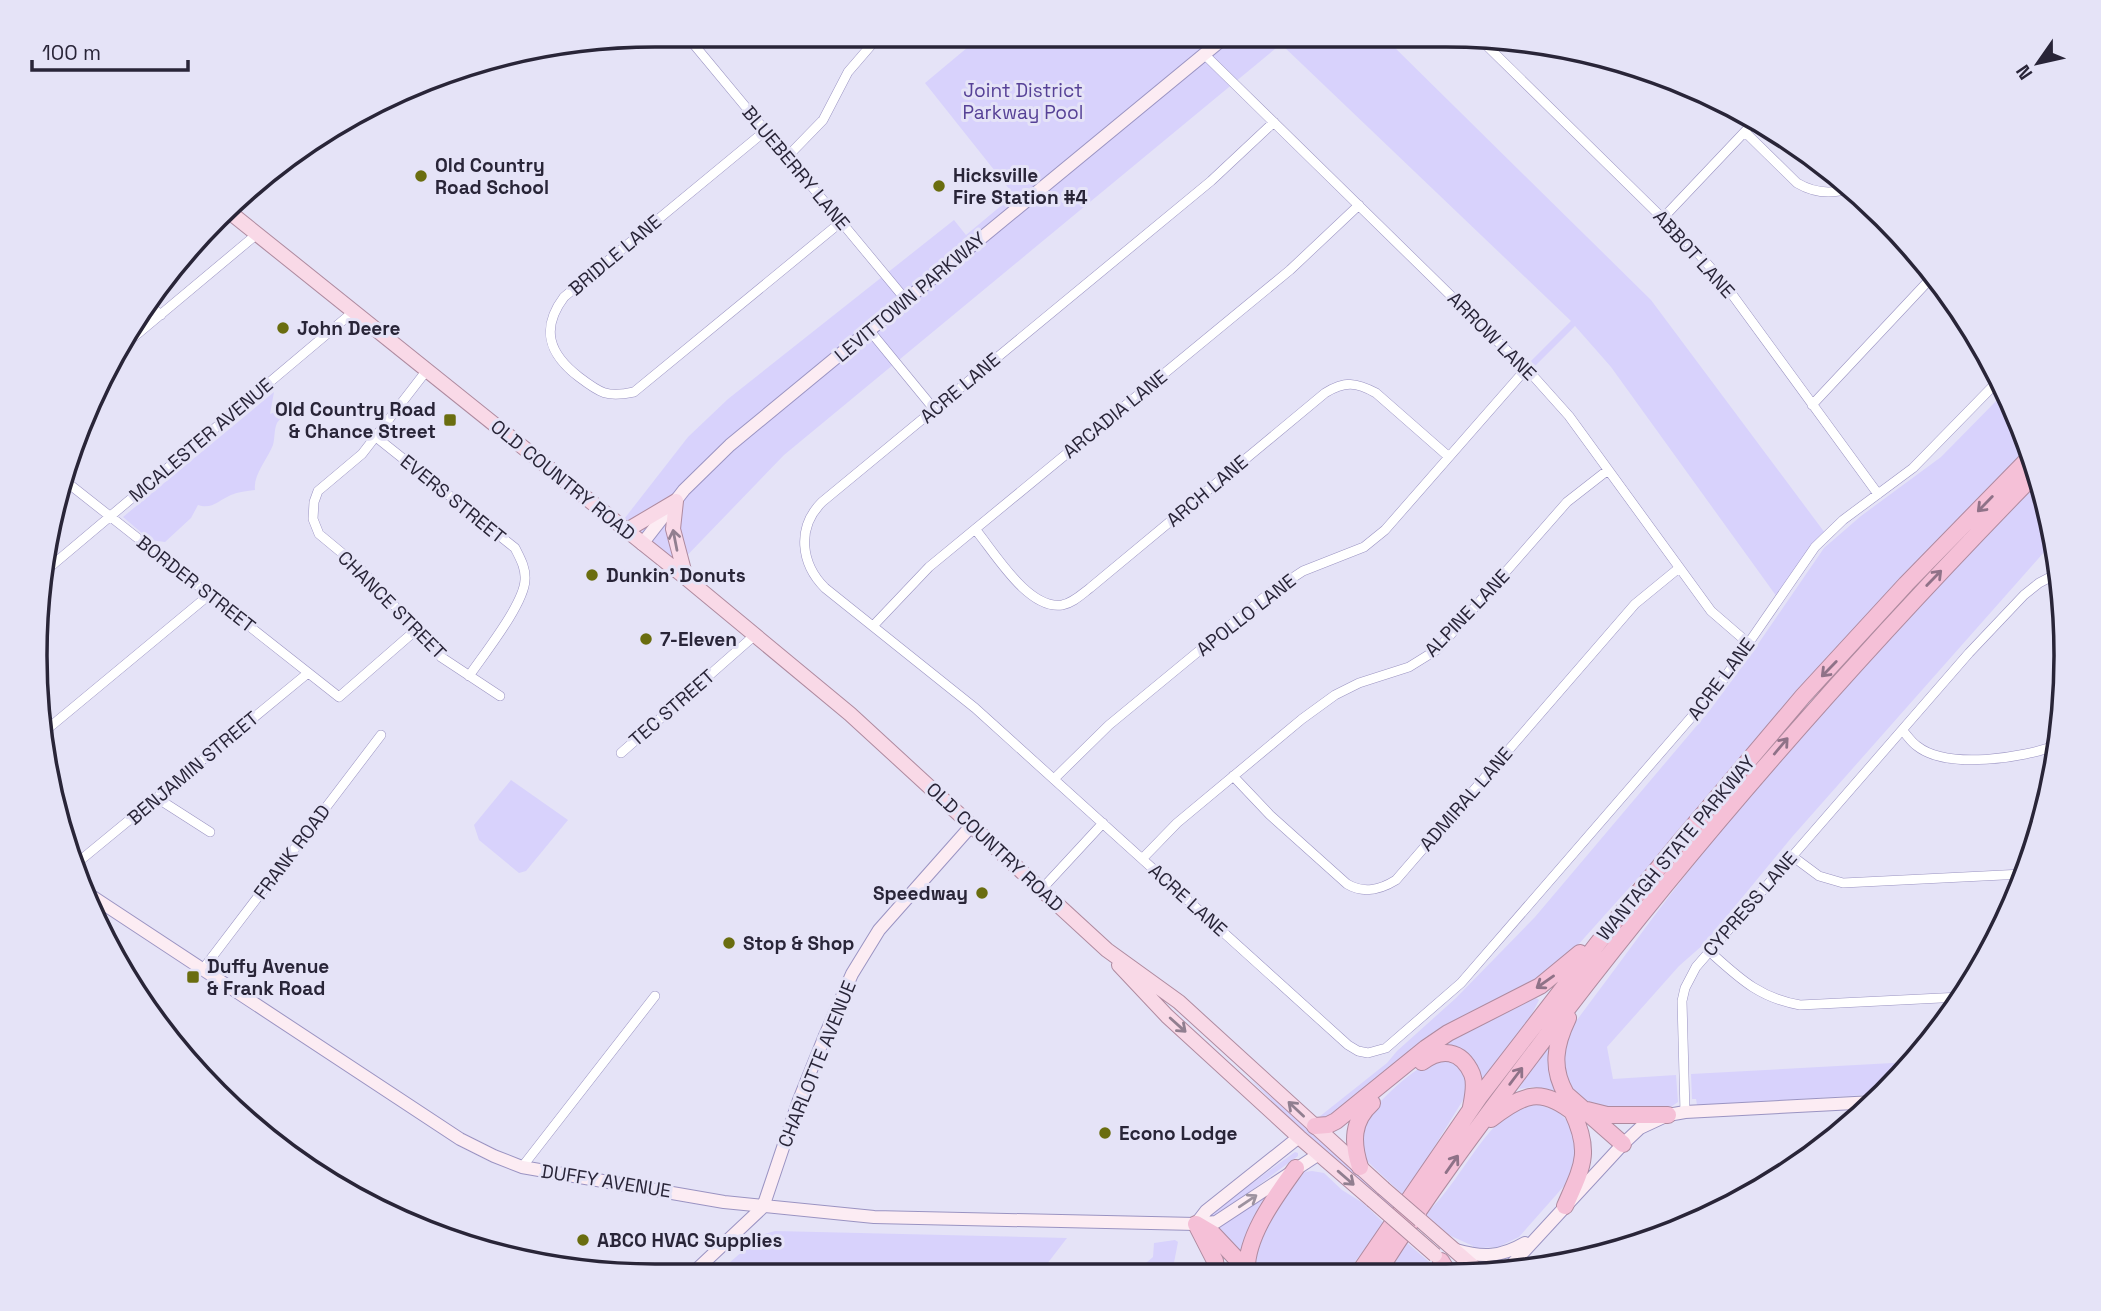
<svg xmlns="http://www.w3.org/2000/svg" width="2101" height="1311" font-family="'Space Grotesk',sans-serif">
	<rect width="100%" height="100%" fill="#e5e3f7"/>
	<path fill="#d8d2fc" d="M980,37L1386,39L1651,300L1825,533L1777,597L1611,367L1575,326L1531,370L1526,366L1571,321L1281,44L784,455L676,567L621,523L688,437L728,399L954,220L966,235L1014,195L925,83Z
		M274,392L270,414L290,406C289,415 281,416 277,423C274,429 275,438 273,445C267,460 253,475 255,490C247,491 238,492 231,495C219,500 212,510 198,505L191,518L165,542L150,540L123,517Z
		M2004,393L2030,448L1620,898L1560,965L1333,1119L1322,1120L1319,1117L1387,1063L1397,1051L1456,998L1535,917L1710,710L1747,660L1824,548L1861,516L1941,457Z
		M2039,482L2053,542L1792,837L1704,944L1679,966L1607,1047L1613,1079L1676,1075L1678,1102L1671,1107L1604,1109L1584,1100L1570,1089L1561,1058L1567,1033C1619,965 1669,893 1724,827C1824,707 1930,593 2039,482Z
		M511,780L568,820L526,871L519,873L479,840L474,825Z
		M1536,998L1539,1000L1529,1020L1477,1091L1443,1043L1475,1025Z
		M1556,1035L1557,1091L1532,1087L1519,1089L1532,1065Z
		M1440,1057C1462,1063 1466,1069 1468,1092L1404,1196L1366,1160L1360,1124C1382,1099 1409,1070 1440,1057Z
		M1911,1062L1881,1094L1697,1105L1696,1099H1692L1691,1074Z
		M1249,1078L1303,1124L1409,1221C1351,1179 1300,1129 1249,1078Z
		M1541,1105L1558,1112L1570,1123L1578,1142L1572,1177L1519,1237L1498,1247L1473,1248V1246L1449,1235L1425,1214C1457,1189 1487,1116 1524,1106C1529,1104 1536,1105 1541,1105Z
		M1295,1152L1298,1153V1156L1211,1220L1208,1215Z
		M1312,1171L1324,1173L1342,1190L1363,1203L1385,1224L1345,1274H1251L1255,1246L1293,1179L1304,1172Z
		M1262,1196L1265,1199L1240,1252L1216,1229Z
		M775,1231L1067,1238L1040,1273L720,1271L761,1235Z
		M1175,1240L1178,1242L1172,1273H1134L1153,1257L1154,1243Z
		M1406,1242L1435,1267L1438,1274H1389Z"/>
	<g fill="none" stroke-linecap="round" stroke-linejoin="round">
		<defs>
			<path id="street" d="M686,35L906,300
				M1481,40L1697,252L1723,282L1878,494
				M1205,55L1535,378L1569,416L1711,611L1748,643
				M1274,122L1211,181L822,502C796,528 801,564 825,588L975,708L1348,1045L1358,1051L1368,1053L1386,1048L1461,983L1721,683L1815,547L1843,520L1913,468L1999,380
				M765,131L564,297C540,329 549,354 579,377C600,393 607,398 634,392L841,222
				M1745,132L1797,183C1814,193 1831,195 1850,188
				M788,156L823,120L848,72L879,36
				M1663,218L1753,123
				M149,305L161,315
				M870,331L934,409
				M129,341L257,234
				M427,370L362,454L318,491L314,502L313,519L319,534L360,568L441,657L500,696
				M1812,405L1933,276
				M376,437L515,548C520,558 526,568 525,580C524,604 484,654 469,676
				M64,480L339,697L416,630
				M975,529C995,553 1028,610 1062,605C1073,603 1082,594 1090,588L1325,393C1345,381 1356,382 1376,393L1449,457
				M50,567L353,312
				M873,626L929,567L1290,270L1359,205
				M1902,730C1907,735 1911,742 1917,746C1947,770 2024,758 2057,745
				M45,731L209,595
				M621,753L755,635
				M1233,776L1270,815L1347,884C1364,894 1380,890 1396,880L1635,604L1679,568
				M1055,778L1109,725L1268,594L1303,571L1364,547L1385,530L1526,369
				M157,798L210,832
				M1792,856L1819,876L1843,883L2023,874
				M1143,858L1177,823L1302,719L1335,695L1359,683L1409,667L1438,649L1567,502L1608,470
				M77,863L308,673
				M1041,890L1103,823
				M1709,951C1739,978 1759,998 1800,1005L1961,997
				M203,969L381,735
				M1685,1112L1682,1001L1685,988L1696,967L1969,653L2024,595L2039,583L2060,572
				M522,1167L655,996"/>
			<path id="secondary" d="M642,544L684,490L730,445L1224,38
				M93,897L460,1139L494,1156L522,1167L724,1202L874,1217L1196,1224L1216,1222L1319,1154
				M1196,1224L1206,1211L1299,1137
				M1456,1250C1483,1258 1501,1257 1525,1243
				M695,1271L763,1207L799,1100L824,1038L852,974L879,930L972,825
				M1505,1272L1623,1144L1640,1128L1668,1115L1685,1112L1874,1102"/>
			<path id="primary" d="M232,214L686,578L850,714L1107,950L1179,1002L1383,1188
				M676,501L673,529L686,578
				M627,530L676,501
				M1119,965L1167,1016L1299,1137L1372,1200
				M1420,1220L1483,1275"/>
			<path id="highway" d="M1568,1018C1555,1045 1551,1068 1566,1094L1623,1144
				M1422,1062C1441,1048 1461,1049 1472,1074C1476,1084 1473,1097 1471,1107
				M1587,1110L1607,1115H1668
				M1491,1119C1523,1094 1541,1086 1575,1114
				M1315,1126L1328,1125L1336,1121L1426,1048L1448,1033L1540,986L1580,953
				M1360,1167C1352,1142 1352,1121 1372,1103
				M1565,1206C1582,1167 1592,1153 1572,1111
				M1196,1224L1213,1234L1247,1270
				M1196,1224L1215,1261L1217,1273
				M1441,1261L1449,1274
				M1247,1274C1244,1238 1276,1196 1296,1168
				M1358,1274L1480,1096L1615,921L1678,844L1803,696L1906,584L2032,455
				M1377,1274C1425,1197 1481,1123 1536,1050C1689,846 1858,655 2037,472"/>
		</defs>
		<use href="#street" stroke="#9a93c2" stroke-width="10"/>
		<use href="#secondary" stroke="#9a93c2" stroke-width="14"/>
		<use href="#primary" stroke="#ae8a9f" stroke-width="16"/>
		<use href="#highway" stroke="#ae8a9f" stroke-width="18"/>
		<use href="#street" stroke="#fff" stroke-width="9"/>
		<use href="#secondary" stroke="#fcecf3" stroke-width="12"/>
		<use href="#primary" stroke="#f9d9e7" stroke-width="14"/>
		<use href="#highway" stroke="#f5c0d7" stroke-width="16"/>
		<defs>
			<path id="primary-bridge" d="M1383,1188L1420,1220
				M1372,1200L1435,1255"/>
		</defs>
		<use href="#primary-bridge" stroke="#ae8a9f" stroke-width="16" stroke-linecap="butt"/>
		<use href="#primary-bridge" stroke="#f9d9e7" stroke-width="14"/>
	</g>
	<defs><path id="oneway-shaft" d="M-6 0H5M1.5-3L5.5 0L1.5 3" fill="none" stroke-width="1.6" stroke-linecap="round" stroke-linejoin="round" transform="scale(1.75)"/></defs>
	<g stroke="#8f7288">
		<use href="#oneway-shaft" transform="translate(1985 504) rotate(134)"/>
		<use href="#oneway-shaft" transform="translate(1934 578) rotate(-46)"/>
		<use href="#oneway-shaft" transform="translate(1829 669) rotate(134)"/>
		<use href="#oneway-shaft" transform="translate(1781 746) rotate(-50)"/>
		<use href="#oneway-shaft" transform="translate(1545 982) rotate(145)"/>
		<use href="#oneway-shaft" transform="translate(1516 1076) rotate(-53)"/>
		<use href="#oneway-shaft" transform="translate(1452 1164) rotate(-55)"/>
	</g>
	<g stroke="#917f90">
		<use href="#oneway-shaft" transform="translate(675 540) rotate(-101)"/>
		<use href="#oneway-shaft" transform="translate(1178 1025) rotate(42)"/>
		<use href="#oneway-shaft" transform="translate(1296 1109) rotate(-137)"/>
		<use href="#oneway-shaft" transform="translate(1346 1178) rotate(41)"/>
	</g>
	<use stroke="#9d929f" href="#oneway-shaft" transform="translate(1248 1201) rotate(-34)"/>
	<g fill="#6a6d0f" stroke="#e5e3f7" stroke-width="2.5">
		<circle cx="421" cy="176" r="7"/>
		<circle cx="939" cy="186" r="7"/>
		<circle cx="283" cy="328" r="7"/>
		<rect x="443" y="413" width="14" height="14" rx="3.5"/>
		<circle cx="592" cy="575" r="7"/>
		<circle cx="646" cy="639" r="7"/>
		<circle cx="982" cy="893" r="7"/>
		<circle cx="729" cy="943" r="7"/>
		<rect x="186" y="970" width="14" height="14" rx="3.5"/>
		<circle cx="1105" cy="1133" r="7"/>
		<circle cx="583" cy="1240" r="7"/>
	</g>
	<g text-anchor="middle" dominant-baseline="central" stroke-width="6" stroke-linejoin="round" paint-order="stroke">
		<g font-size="19" fill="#564196" stroke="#e5e3f7">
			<text x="1023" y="90">Joint District<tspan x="1023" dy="22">Parkway Pool</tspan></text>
		</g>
		<g font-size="19" font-weight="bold" fill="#292538" stroke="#e5e3f7" text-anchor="start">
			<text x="435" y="165">Old Country<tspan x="435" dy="22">Road School</tspan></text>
			<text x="953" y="175">Hicksville<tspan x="953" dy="22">Fire Station #4</tspan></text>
			<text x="297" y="328">John Deere</text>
			<text x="436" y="409" text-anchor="end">Old Country Road<tspan x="436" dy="22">&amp; Chance Street</tspan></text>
			<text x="606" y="575">Dunkin' Donuts</text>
			<text x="660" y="639">7-Eleven</text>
			<text x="968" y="893" text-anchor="end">Speedway</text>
			<text x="743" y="943">Stop &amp; Shop</text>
			<text x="207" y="966">Duffy Avenue<tspan x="207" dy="22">&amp; Frank Road</tspan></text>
			<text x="1119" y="1133">Econo Lodge</text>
			<text x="597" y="1240">ABCO HVAC Supplies</text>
		</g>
		<g font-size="19" fill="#292538" stroke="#e5e3f7">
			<text transform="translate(796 168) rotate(50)">BLUEBERRY LANE</text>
			<text transform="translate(1694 254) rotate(48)">ABBOT LANE</text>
			<text transform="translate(615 255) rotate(-40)">BRIDLE LANE</text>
			<text transform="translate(910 297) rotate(-40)">LEVITTOWN PARKWAY</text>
			<text transform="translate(1492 336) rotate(45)">ARROW LANE</text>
			<text transform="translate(960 388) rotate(-40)">ACRE LANE</text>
			<text transform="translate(1115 414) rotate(-39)">ARCADIA LANE</text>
			<text transform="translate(201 440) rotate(-40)">MCALESTER AVENUE</text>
			<text transform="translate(563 480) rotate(39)">OLD COUNTRY ROAD</text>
			<text transform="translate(1207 491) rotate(-40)">ARCH LANE</text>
			<text transform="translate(453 499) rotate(39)">EVERS STREET</text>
			<text transform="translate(196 584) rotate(38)">BORDER STREET</text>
			<text transform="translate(392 605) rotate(45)">CHANCE STREET</text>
			<text transform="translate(1467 613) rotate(-46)">ALPINE LANE</text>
			<text transform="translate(1246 615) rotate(-38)">APOLLO LANE</text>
			<text transform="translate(1721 679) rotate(-53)">ACRE LANE</text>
			<text transform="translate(672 708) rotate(-41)">TEC STREET</text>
			<text transform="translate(193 768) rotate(-40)">BENJAMIN STREET</text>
			<text transform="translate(1466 799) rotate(-49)">ADMIRAL LANE</text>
			<text transform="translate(995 847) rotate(43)">OLD COUNTRY ROAD</text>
			<text transform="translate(1676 848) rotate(-50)">WANTAGH STATE PARKWAY</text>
			<text transform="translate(292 852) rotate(-53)">FRANK ROAD</text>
			<text transform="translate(1188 900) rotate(42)">ACRE LANE</text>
			<text transform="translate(1750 904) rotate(-49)">CYPRESS LANE</text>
			<text transform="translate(817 1064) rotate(-68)">CHARLOTTE AVENUE</text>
			<text transform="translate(606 1181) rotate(9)">DUFFY AVENUE</text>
		</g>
	</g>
	<path d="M0 0H2101V1311H0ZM655 47H1446A608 608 0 0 1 2054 655V656A608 608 0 0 1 1446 1264H655A608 608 0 0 1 47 656V655A608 608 0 0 1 655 47Z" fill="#e5e3f7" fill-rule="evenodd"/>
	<path fill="none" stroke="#292538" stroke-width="3.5" d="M655 47H1446A608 608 0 0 1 2054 655V656A608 608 0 0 1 1446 1264H655A608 608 0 0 1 47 656V655A608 608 0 0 1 655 47Z"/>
	<g transform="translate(2038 63) rotate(236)" stroke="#e5e3f7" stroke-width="5" paint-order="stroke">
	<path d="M0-5L12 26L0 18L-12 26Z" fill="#292538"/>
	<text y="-10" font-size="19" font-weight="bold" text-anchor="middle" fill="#292538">N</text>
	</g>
	<path d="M32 60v10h156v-10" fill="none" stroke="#292538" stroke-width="3.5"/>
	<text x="42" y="60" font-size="21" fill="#292538" stroke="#e5e3f7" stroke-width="5" paint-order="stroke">100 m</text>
</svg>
